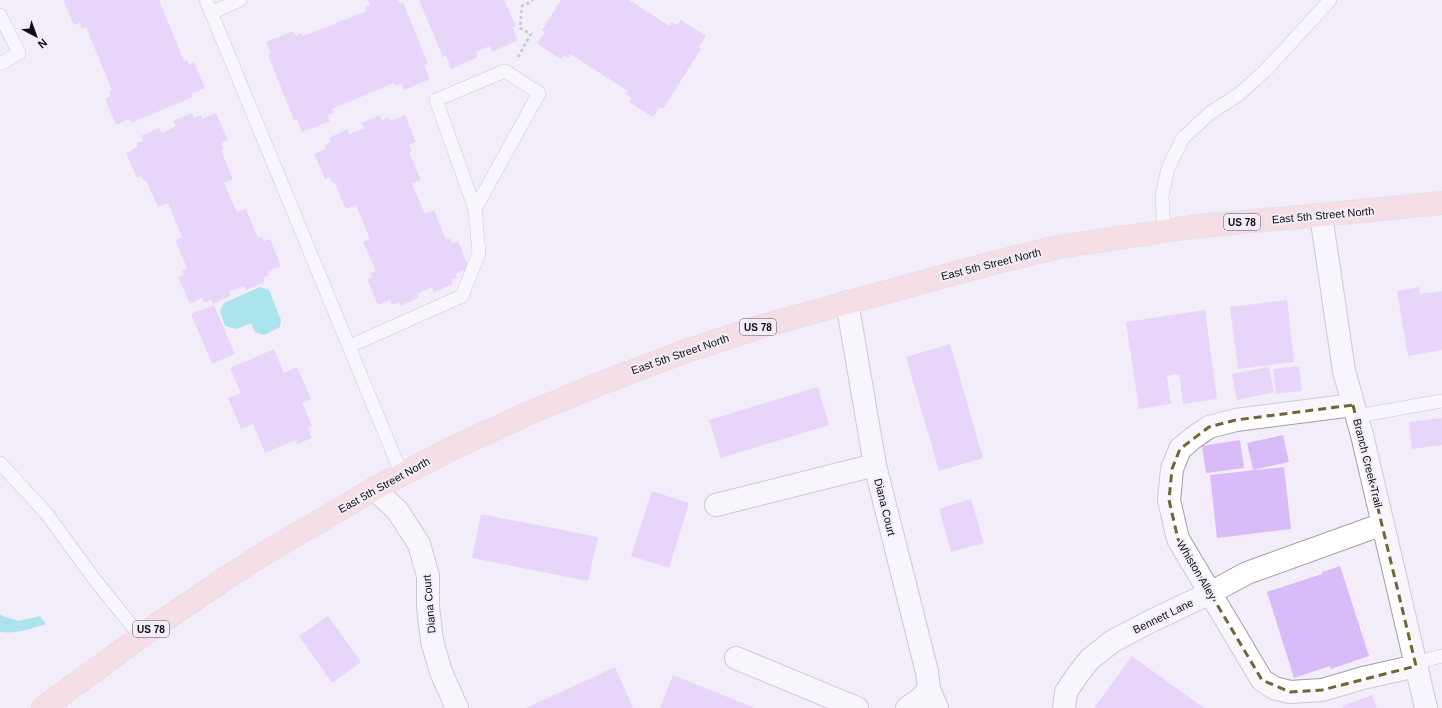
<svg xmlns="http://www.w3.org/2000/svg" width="1442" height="708" font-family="Helvetica,sans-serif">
	<rect width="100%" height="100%" fill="#f3edfa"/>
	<path fill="#55dade" d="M260,287L269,290L281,320L280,327L264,335L255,332L251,323L237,329L225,326L220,311L224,303Z
		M0,615L18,621L40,616L46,624C31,629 16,634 0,632Z"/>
	<path fill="#dabbfa" d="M63,0H159L184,61L187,60L189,64L194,62L205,88L191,94L193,97L131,123L130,119L116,125L105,99L111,96L109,91L112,90L86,27L82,29L80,23L74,25Z
		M370,0H398L400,4L403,2L428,64L424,65L430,79L404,90L401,84L396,86L394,83L332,109L333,113L327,115L330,121L302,132L297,119L294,120L268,55L271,54L266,42L293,31L296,36L302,33L303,36L367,11L365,8L370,5L368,1Z
		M419,0H504L516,26L512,27L518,40L492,52L490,46L476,52L478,57L451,69L446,55L443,57Z
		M561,0H629L670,26L672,22L677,25L681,20L706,36L699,47L701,49L663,109L660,107L653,117L629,102L632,98L626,94L628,91L570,54L568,58L564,55L561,59L537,44L545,32L542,30Z
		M192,113L194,118L201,115L202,119L216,113L228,140L221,143L224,149L221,150L233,179L224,183L237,212L246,209L258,238L262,237L264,241L270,239L281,266L268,272L269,275L263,278L265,282L246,290L244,286L229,292L231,295L213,304L211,300L204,303L202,298L190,304L178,277L184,275L182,271L187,268L175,240L182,237L168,203L158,207L146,180L144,181L141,176L137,178L126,153L138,147L137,143L143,141L141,136L159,128L162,133L176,126L173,121Z
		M380,115L382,120L389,117L390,121L405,115L416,142L409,145L412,151L409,152L421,180L412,184L425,214L434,210L446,240L450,238L452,243L458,241L469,268L456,274L457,277L451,280L453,284L434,292L432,287L417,294L419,297L401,306L399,302L392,305L390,300L378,305L367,279L372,277L370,273L376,271L363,242L370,239L356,205L346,209L334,182L332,183L329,177L325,179L314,154L326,149L325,145L331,142L329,138L347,129L350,134L364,128L361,123Z
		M1419,287L1420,294L1442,291V350L1408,356L1397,291Z
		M1287,300L1294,362L1238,369L1230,307Z
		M214,305L235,354L212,364L191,314Z
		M1205,310L1217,399L1183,404L1179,374L1167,376L1171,404L1139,409L1126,322Z
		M950,344L983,458L939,471L906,357Z
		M274,349L284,373L297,367L311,399L302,402L312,426L308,428L312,438L297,444L296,440L265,453L253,424L241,429L228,398L241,393L230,368Z
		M1299,366L1302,391L1276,394L1273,369Z
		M1269,367L1274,392L1237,400L1232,374Z
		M818,387L829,425L721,458L709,420Z
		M1442,418V445L1412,449L1409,422Z
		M1283,435L1289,462L1253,470L1247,443Z
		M1240,440L1244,468L1206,473L1202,446Z
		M1284,467L1291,529L1217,538L1210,475Z
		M652,491L689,503L669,568L631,556Z
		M971,499L984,543L951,552L939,509Z
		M481,514L598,537L588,581L472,558Z
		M1340,566L1369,656L1331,669L1330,666L1294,678L1267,592L1322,574V572Z
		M328,616L361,662L332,683L299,636Z
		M1132,656L1204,708H1094Z
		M615,667L633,708H526Z
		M673,675L755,708H660Z
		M1372,695L1377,708H1343L1342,706Z"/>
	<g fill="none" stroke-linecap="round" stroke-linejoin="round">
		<defs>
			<path id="lane" d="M206,0L402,475
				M211,13L240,0
				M0,15L19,53L0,64
				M1164,231L1162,196L1168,168L1183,138L1210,113L1238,95L1265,71L1330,0
				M350,346L462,296L479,253L475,209L539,93L505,71L436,100L475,209
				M1357,416L1442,401
				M0,463L46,513L95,580L141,637
				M1415,663L1442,656"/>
			<path id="street" d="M1321,215L1344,371L1362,435L1426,708
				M847,302L875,465L927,672L929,689L937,708
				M1353,405L1236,420L1209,427L1193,438L1180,449L1172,469L1169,500L1178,539L1262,680L1274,688L1290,692L1322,690L1363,678L1416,666
				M374,489L397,510L419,544L428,576V607L432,641L441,672L457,708
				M716,505L875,465
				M736,658L857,708
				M907,708L920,699L929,689
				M1064,708L1066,692L1078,674L1090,659L1113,641L1151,621L1210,593L1247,573L1383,524"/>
			<path id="primary" d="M43,708L154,627L226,578L262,555L374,489L451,449L529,413L607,381L686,351L766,325L989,264L1058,247L1198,226L1321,215L1442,203"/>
		</defs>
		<use href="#lane" stroke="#a29da9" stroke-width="14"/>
		<use href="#street" stroke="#a29da9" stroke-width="24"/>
		<use href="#primary" stroke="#cfcfcf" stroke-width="24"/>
		<path stroke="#9a959f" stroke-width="2.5" stroke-dasharray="3 3" stroke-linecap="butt" d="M518,57L531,34L520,28L522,6L531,2L533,0"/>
		<use href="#lane" stroke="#fff" stroke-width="13"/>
		<use href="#street" stroke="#fff" stroke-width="22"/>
		<use href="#primary" stroke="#fbcdcf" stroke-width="22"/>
	</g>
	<path d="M0 0H1442V708H0ZM1353,405L1416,666L1322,690L1290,692L1262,680L1178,539L1169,500L1172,469L1180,449L1209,427L1236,420Z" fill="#f3edfa" fill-opacity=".55" fill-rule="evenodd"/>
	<path fill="none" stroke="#6f6633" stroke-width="3" stroke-dasharray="8 5" stroke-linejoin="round" d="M1353,405L1416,666L1322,690L1290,692L1262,680L1178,539L1169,500L1172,469L1180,449L1209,427L1236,420Z"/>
	<g text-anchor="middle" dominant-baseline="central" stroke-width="4" stroke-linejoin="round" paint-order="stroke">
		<g fill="#f3edfa" stroke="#535057" stroke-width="1">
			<rect x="1224" y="214" width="36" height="16" rx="3"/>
			<rect x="740" y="319" width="36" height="16" rx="3"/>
			<rect x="133" y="621" width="36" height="16" rx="3"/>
		</g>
		<g font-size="10" font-weight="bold" fill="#0f0d11">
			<text x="1242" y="222">US 78</text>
			<text x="758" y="327">US 78</text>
			<text x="151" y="629">US 78</text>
		</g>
		<g font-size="11" fill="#0f0d11" stroke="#f3edfa">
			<text transform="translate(1323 215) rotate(-5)">East 5th Street North</text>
			<text transform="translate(991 264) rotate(-14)">East 5th Street North</text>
			<text transform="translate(680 354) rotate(-19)">East 5th Street North</text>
			<text transform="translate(1368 463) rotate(76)">Branch Creek Trail</text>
			<text transform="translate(384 485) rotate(-29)">East 5th Street North</text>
			<text transform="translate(885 507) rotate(76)">Diana Court</text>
			<text transform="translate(1197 570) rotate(59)">Whiston Alley</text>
			<text transform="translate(429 604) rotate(-95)">Diana Court</text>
			<text transform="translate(1163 616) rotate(-26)">Bennett Lane</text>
		</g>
	</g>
	<g transform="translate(36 36) rotate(139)" stroke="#f3edfa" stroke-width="3" paint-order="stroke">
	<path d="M0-3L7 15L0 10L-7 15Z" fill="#0f0d11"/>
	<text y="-6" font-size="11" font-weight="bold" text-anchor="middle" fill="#0f0d11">N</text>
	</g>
</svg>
